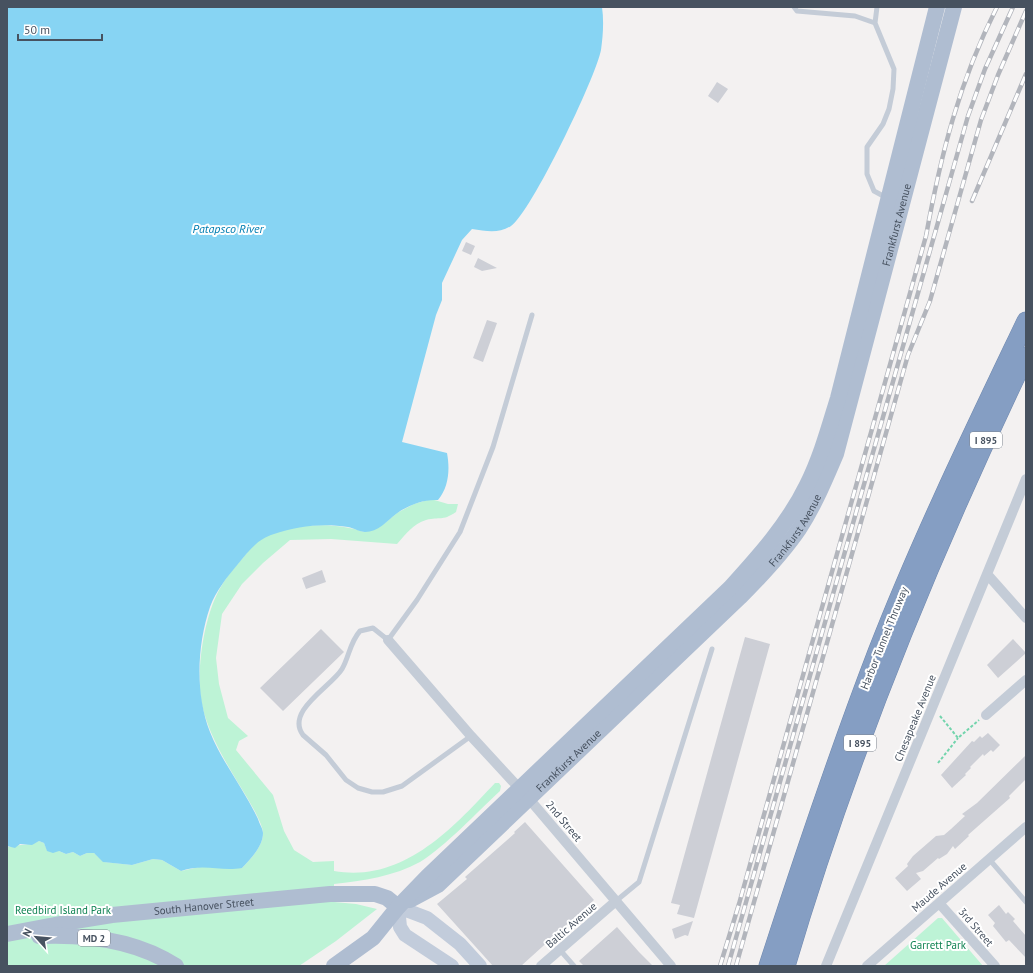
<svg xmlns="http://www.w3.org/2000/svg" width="1033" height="973" font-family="'PT Sans',sans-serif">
	<rect width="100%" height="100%" fill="#f3f1f1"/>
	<path fill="#bdf3d6" d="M431,499L448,504H458L456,512C441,522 441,516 426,520C413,524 406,534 397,544L331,539L290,540L263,563L242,584L222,614L216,658L219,684L228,718L248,736L239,741L236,750L273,795L284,831L294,850L313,862L334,861V871C403,883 452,829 495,783H499L501,786L500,791C476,813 447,845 420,862C395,876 362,881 334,884V902L356,904L377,909L336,941L299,966H7V846L9,847C20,844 30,846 39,841L44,843L47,850L59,851L66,854L73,852L80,856L87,853H94L104,862L132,865L153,859L162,860L181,871L204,866L242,868C250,859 263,847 263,833C263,821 241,788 234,776C221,754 208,731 202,705C195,673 204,613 222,585C228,574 238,564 246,554C249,550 252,545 256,542C283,523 334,521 364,532L385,523L397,513L414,504Z
		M938,918H942L983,966H884Z"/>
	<path fill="#87d4f3" d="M7,7H602C604,21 603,36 601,50C596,77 531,213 511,226C498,234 486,231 472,229L462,240L442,283V300L436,315L402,442L447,453C450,469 449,487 438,500C424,499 408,505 396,514C387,521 378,532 365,532C360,532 354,528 348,527C323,523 298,526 274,534C257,539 249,551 238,564C227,577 216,591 210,607C197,645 195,694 210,732C222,762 244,789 258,819C259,823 263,829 263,833C263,847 250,859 242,868C220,872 205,863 181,871L162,860L153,859L132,865L103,862L94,853H87L80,856L73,852L66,854L59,851L53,853L47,851L44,843L39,841L32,845L20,844L15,848L7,846Z"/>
	<path fill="#cdcfd6" d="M717,82L728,89L718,103L708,96Z
		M466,242L475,246L471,255L462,251Z
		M478,258L497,268L482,271L474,267Z
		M487,320L497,323L483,362L473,358Z
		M322,570L326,582L306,589L302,578Z
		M321,629L344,652L283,711L260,688Z
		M745,637L770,644L694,918L677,914L680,905L671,903Z
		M1013,639L1026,653L998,678L987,665Z
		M988,733L1000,745L993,752L991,750L984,756L983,754L970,767L971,768L965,774L966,775L952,788L941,775L972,741L974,742L980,736L982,738Z
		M1026,755V779L1009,796L1010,798L968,835L969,836L955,849L953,846L947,854L939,859L938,858L923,871L916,873L921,879L907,891L895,878L908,866L907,864L913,856L936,836L944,835L951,829L965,816L962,814L977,803Z
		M525,822L594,900L521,966H493L437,904L467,879L465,877L515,833L514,832Z
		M999,905L1006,914L1008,912L1015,919L1013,921L1026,936V958L1009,940L1006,942L993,926L995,923L988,915Z
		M693,921L688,936L685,935L675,939L672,929Z
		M617,927L639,952L653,966H584L579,961Z"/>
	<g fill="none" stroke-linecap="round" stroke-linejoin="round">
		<defs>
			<path id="highway" d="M768,966C802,861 837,756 877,652C921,539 974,430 1026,321
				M786,966C848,756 931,553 1026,356"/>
		</defs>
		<use href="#highway" stroke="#7089af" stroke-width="19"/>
		<path stroke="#72d4ac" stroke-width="2" stroke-dasharray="3 2" stroke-linecap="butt" d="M940,716L958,738L979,720
			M938,763L958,738"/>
		<path stroke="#c4ccd7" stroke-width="5" d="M794,7L797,11L855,16L875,23
			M877,7L875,23L894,69L893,89L889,109L883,124L867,147V174L874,191L887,198
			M471,736L402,786L383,792H372L358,788L346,780L326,755L303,735C285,711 332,686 342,669C349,657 350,642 360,631L373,628L388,640L417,600L460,532L493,447L532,315
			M989,859L1026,902
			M616,901L639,882L712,649
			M560,950L574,966"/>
		<path stroke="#c4ccd7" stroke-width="10" d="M987,574L1026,618
			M388,640L471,736L530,800L671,966
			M986,715L1026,680
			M939,903L995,966
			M541,966L616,901
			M826,966L1026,479
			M867,966L1026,827"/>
		<path stroke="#c2ccdb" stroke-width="14" d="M452,966L405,935L400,927L398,907L427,918L460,944L480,966"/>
		<g stroke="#afbdd1" stroke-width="16">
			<path id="s1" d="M410,900L438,885L740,597C761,576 782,554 799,529C814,506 825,480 836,454L954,7"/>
			<path id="s2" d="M7,934L81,920L112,915L330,894H375L387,898L398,907"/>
			<path d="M39,936C86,934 136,940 176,966"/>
			<path d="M334,966L373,938L398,907L427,877L730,588C759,556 788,524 807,485C821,457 829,427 838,398L937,7"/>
		</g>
		<use href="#highway" stroke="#859ec3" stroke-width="18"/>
		<defs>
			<path id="rail" d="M972,201L1026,74
				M720,966L739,904L926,236C941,154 959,82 997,7
				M728,966L968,116L985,69L1013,7
				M736,966L908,355L930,301L981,120L998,75L1026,11"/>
		</defs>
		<use href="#rail" stroke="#b2b5bc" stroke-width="4.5"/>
		<use href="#rail" stroke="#fff" stroke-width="3" stroke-dasharray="9" stroke-linecap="butt"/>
	</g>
	<g text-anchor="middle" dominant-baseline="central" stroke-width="4" stroke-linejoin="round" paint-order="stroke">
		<g fill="#fff" stroke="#7e8690" stroke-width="1">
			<rect x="970" y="432" width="32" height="16" rx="3"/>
			<rect x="844" y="735" width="32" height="16" rx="3"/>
			<rect x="78" y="930" width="32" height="16" rx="3"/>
		</g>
		<g font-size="10" font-weight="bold" fill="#475260">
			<text x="986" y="440">I 895</text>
			<text x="860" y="743">I 895</text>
			<text x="94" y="938">MD 2</text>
		</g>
		<g font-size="11" fill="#475260" stroke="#fff">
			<text stroke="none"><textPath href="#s1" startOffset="860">Frankfurst Avenue</textPath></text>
			<text stroke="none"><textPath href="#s1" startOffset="536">Frankfurst Avenue</textPath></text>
			<text transform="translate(884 638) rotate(-68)">Harbor Tunnel Thruway</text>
			<text transform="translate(915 718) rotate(-68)">Chesapeake Avenue</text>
			<text stroke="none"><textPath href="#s1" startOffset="212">Frankfurst Avenue</textPath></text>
			<text transform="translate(564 821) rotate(50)">2nd Street</text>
			<text transform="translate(939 887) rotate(-41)">Maude Avenue</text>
			<text stroke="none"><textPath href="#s2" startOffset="199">South Hanover Street</textPath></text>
			<text transform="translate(571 925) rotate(-41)">Baltic Avenue</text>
			<text transform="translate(976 927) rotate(49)">3rd Street</text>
		</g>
		<g font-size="11" fill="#108353" stroke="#fff">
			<text x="63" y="910">Reedbird Island Park</text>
			<text x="938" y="945">Garrett Park</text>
		</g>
		<g font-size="12" font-style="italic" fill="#027eb2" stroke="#fff">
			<text x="228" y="228">Patapsco River</text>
		</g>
	</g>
	<rect width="1033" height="973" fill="none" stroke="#475260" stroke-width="16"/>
	<g transform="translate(36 937) rotate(297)" stroke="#ffffff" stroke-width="3" paint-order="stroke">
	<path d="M0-3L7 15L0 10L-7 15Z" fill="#475260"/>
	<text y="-6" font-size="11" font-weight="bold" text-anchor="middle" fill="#475260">N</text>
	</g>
	<path d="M18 34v6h84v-6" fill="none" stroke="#475260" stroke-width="2"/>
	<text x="24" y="34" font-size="12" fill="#475260" stroke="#ffffff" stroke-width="3" paint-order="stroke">50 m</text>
</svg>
